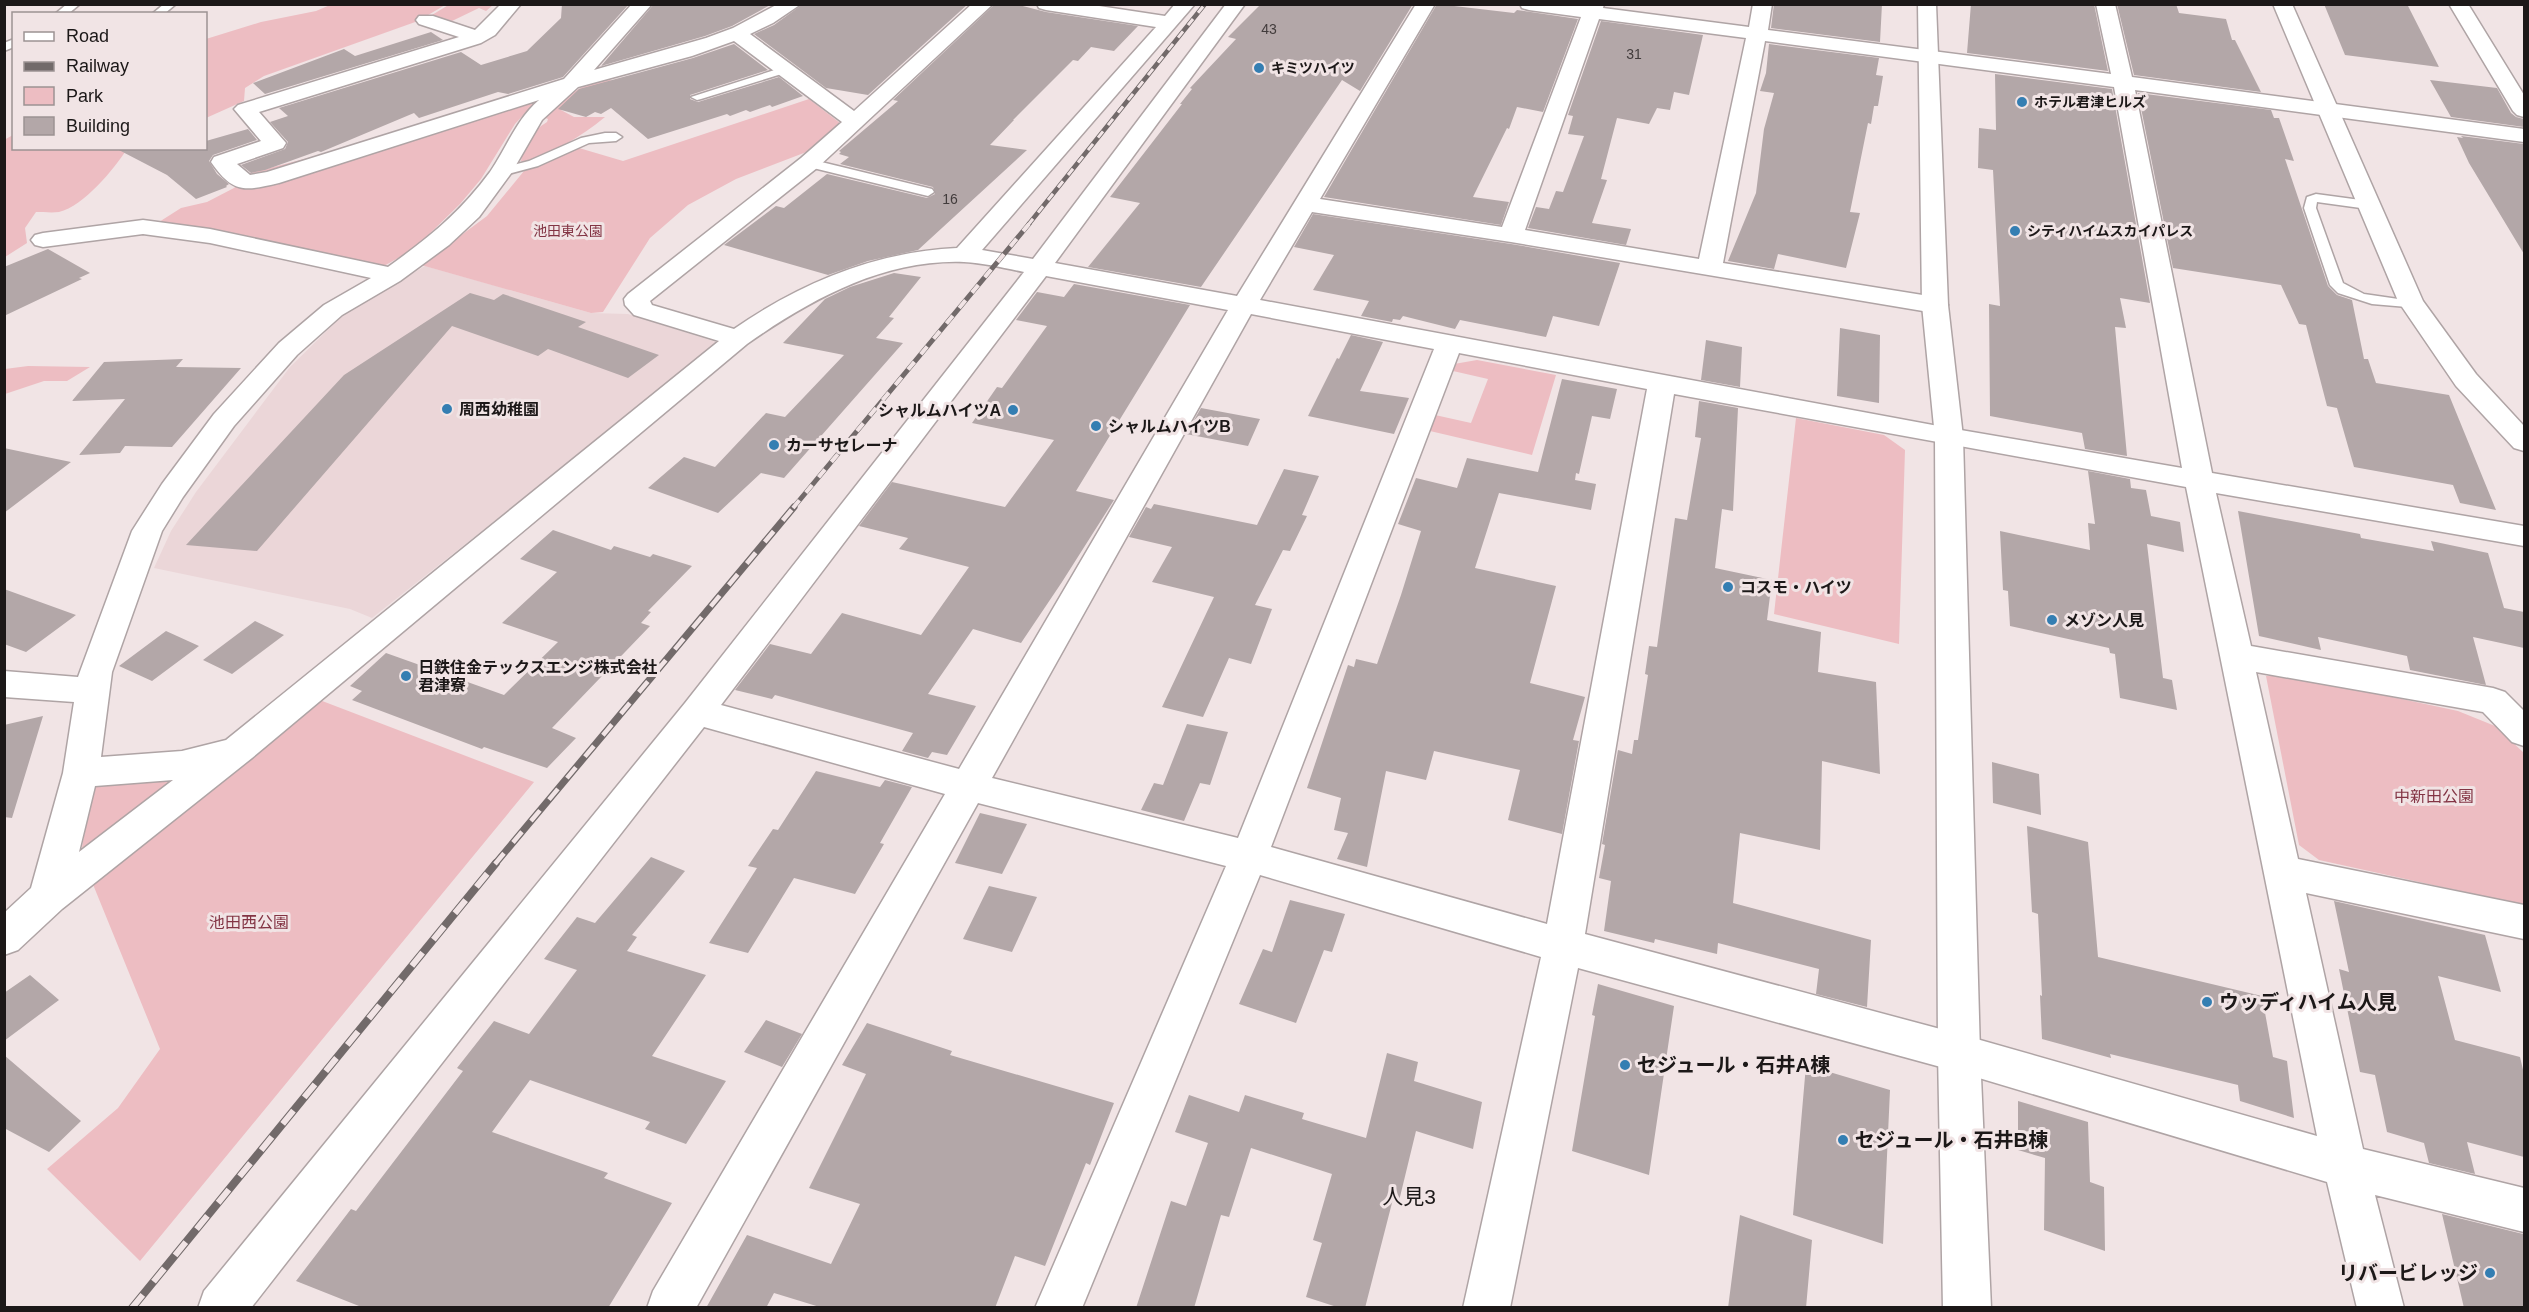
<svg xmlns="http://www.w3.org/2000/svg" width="2529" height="1312" font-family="Helvetica,'Noto Sans JP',sans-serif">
	<rect width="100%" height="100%" fill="#f1e4e5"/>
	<path fill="#ebd6d8" d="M425,266L591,313L628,314L719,343L372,618L350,609L154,568L171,531L196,492L290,367L347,311Z"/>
	<path fill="#edbdc2" d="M450,4H493V5L486,11L479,8L452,21L432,15Z
		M330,5H445L418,21L264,76L245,88L244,101L206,118V39L261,22L316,11Z
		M612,80L581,93L561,110L574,117H605C580,138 555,151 525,163L521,161C524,143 531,132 547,122L548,119L543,117L546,112C565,99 587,78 612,80Z
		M809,99L840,123L837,131L822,146L736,179L688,205L650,238L603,312L591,313L421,265L487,216L524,171L579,148L623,161Z
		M536,101L515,124L481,179L460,204L414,249L384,266L158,229L159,222L181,208L207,202L234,188L250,173L524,102Z
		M13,135L14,148L127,149C114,169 84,206 59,212C52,213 43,212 36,212L25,228L27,243L5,257L4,140Z
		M1477,360L1556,375L1532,455L1430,431L1435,415L1471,423L1488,379L1453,371L1454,364Z
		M28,366L90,367L67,381H44L5,394V369Z
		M1796,418L1884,435L1905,450L1899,644L1774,614Z
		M2285,674L2458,711L2495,726L2524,753V905L2319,860L2299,845L2266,676Z
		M317,699L534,782L140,1261L47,1169L118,1108L160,1049L92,882Z
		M167,780L174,783L86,851L82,847L93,788L98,785Z"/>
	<path fill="#b3a7a8" d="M562,4H629L563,77L508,94L498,92L419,118L414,113L321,152L318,151L265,170L251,173L241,165L285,149L288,142L270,122L288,116L279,108L461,52L481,65L527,51L561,18Z
		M654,4H772L732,26L705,36L601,66Z
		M803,4H968L868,95L826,88L754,34L774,25Z
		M995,4H1015L1046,12L1138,26L1114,51L1091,47L1078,61L1073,60L1013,120H1014L990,145L1027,150L918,250L868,261L828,275L724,245L776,206L784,208L827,174L927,198L935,194L933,187L840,164L849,157L839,154L841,152L839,151L898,101L893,100Z
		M1261,4H1413L1360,91L1342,80L1201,287L1088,267L1140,203L1110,197L1182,104H1180L1192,89L1190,88L1236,39L1228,37Z
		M1437,4L1514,13L1517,10L1578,19L1543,112L1517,107L1509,129L1507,128L1473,197L1509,202L1501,225L1324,197Z
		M1774,4H1882L1880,42L1771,28Z
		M1971,4H2094L2108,71L1967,53Z
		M2117,4H2176L2179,13L2226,19L2232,40H2235L2261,92L2134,75Z
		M2324,4H2407L2439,67L2345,55Z
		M1601,21L1703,35L1689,95L1674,92L1670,110L1657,108L1649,124L1617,118L1601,179L1607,180L1592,223L1631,229L1626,245L1528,228L1536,207L1549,209L1556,191L1563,192L1584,136L1568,134L1573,116L1568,115Z
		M431,32L443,40L265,94L253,83L344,49L355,56Z
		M734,44L768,70L690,95V99L698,102L779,77L803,96L772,107L770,105L750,112L746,110L730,116L727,114L648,139L611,108L601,114L595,112L586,117L558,109L579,89L693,58Z
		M1769,44L1879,58L1876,75L1883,76L1878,106H1874L1871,124L1868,123L1850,212L1860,213L1846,268L1778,254L1774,269L1728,261L1756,193L1764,129L1774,93L1760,91L1766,73Z
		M1995,74L2112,89L2150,303L2120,298L2126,328L2115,327L2127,456L2085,449L2082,433L1990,416L1989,304L2000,306L1993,170L1978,168L1979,128L1996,130Z
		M2430,80L2497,88L2511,113L2516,117L2524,119V127L2451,117Z
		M2138,93L2271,110L2274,118H2279L2294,161L2285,159L2328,286L2337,295L2352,300L2364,359H2368L2376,383L2449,395L2496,510L2460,503L2453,485L2354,467L2337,408L2327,406L2306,325L2299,324L2281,285L2173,268Z
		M248,129L257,140L213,155L209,161L217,174L229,184L226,186L227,187L196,199L167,175L115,148H206V141Z
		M2461,136L2524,144V254L2469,163L2457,137L2463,138Z
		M1313,214L1511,244L1620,263L1599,326L1553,316L1546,337L1460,320L1455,329L1403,316L1400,320L1393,319L1392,322L1361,316L1369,301L1313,290L1334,255L1294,247Z
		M48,249L90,273L79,278L82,279L4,316V267Z
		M894,273L921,277L889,317L894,318L876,338L903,343L784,478L761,473L718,513L648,488L684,457L715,467L766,413L785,417L844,355L783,343L825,299L850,287Z
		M1074,284L1190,305L1076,491L1114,500L1062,582L1021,643L973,629L928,694L976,706L947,755L932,752L928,758L902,751L913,733L775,695L772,699L735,690L770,644L811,654L842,613L921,635L969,567L899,549L908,538L859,526L892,482L1005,507L1054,440L972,423L997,387L1002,388L1047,326L1016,320L1037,292L1064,297Z
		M470,293L494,300L503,294L586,322L578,327L659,355L628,378L548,349L538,356L452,326L257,551L186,545L344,375Z
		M1840,328L1880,335L1879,403L1837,396Z
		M1351,335L1383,342L1360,391L1409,398L1394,434L1308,416L1337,358L1339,359Z
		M1706,340L1742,347L1740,387L1701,380Z
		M183,359L176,367L241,368L172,447L125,446L120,453L79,455L125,399L72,401L104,362Z
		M1562,379L1617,389L1610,419L1592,416L1579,474L1576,473L1575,480L1596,484L1591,510L1499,493L1475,568L1556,586L1530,683L1585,697L1573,740L1579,741L1562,834L1508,820L1520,770L1434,751L1426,780L1386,771L1367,867L1337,859L1348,833L1334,830L1341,798L1307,788L1348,665L1354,667L1356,659L1377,664L1401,595L1421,531L1398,524L1416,478L1457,488L1467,458L1538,472Z
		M1699,401L1738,408L1733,511L1722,509L1715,568L1772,580L1767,620L1821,632L1818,672L1876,682L1880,774L1822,761L1820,850L1740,833L1733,903L1871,940L1867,1007L1816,994L1819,969L1718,943L1717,954L1655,939L1654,943L1604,931L1611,881L1599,878L1605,845L1602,844L1618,750L1632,754L1634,740H1638L1648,675L1645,674L1649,646L1657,647L1675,518L1687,520L1701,438L1695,437Z
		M1201,408L1260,419L1248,446L1186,434Z
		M4,448L37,455L71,462L4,513Z
		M1284,469L1319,476L1302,515L1307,516L1290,551L1283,550L1255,605L1272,609L1251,664L1229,658L1203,717L1162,707L1214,597L1152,582L1172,547L1129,537L1146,507L1151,509L1154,504L1257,525Z
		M2088,471L2130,479L2131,488L2146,490L2151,516L2180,522L2184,552L2147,544L2163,678L2172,680L2177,710L2120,698L2115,654L2110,653L2109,648L2010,626L2008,591L2003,590L2000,531L2090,550L2088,523L2095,524Z
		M2238,511L2360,534L2361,538L2434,551L2431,541L2488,553L2504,608L2524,612V648L2473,637L2486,685L2410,670L2407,656L2318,637L2321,650L2259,636Z
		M553,530L611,550L614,546L650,557L653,554L692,566L648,611L651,612L641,623L650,626L552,728L576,738L547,768L484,747L482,749L352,700L362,691L350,686L386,653L504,695L558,642L502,623L557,572L520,559Z
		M4,589L76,615L26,652L4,644Z
		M255,621L284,635L232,674L203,660Z
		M166,631L199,646L152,681L119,666Z
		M43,716L12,818L4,817V725Z
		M1187,724L1228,732L1210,785L1200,783L1184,821L1141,810L1154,783L1163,785Z
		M1992,762L2039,774L2041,815L1993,803Z
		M816,771L880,787L885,780L912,787L880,843L884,844L855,894L794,878L748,953L709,943L757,868L748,866L773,829L778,830Z
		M980,813L1027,824L1002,874L955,863Z
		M2027,826L2088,842L2098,957L2262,996L2273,1057L2287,1061L2294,1118L2240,1101L2238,1085L2110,1054L2111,1058L2042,1039L2040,995L2042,996L2038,914L2032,912Z
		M651,857L685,871L632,935L637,937L627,951L706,975L652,1056L726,1081L686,1144L645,1129L650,1122L530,1080L492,1132L608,1173L604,1178L672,1203L608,1308H364L296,1281L351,1209L356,1211L463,1071L457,1068L494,1021L529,1034L577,970L544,959L577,917L595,923Z
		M989,886L1037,897L1012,952L963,939Z
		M1290,900L1345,914L1332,952L1324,950L1296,1023L1239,1004L1263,949L1272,952Z
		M2334,901L2485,935L2501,992L2438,976L2455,1040L2520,1057L2524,1074V1157L2467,1142L2475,1174L2429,1163L2424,1143L2387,1132L2375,1075L2360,1072L2339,969L2349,972Z
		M30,975L59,1000L4,1041V993Z
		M1598,984L1674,1006L1649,1175L1572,1151L1595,1016L1592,1015Z
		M766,1020L802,1034L782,1067L744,1052Z
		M867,1023L952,1051L950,1055L1114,1103L1090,1165L1086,1163L1045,1266L1015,1256L995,1308H823L774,1293L766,1308H706L747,1235L831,1264L860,1204L809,1188L866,1074L842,1065Z
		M1387,1053L1418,1062L1414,1081L1482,1102L1473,1149L1416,1131L1399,1201L1393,1199L1365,1308H1340L1306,1297L1322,1243L1313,1240L1332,1174L1251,1148L1229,1217L1221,1215L1194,1308H1136L1171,1201L1186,1206L1208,1143L1175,1132L1189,1095L1239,1112L1245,1095L1304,1113L1302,1119L1366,1138Z
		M4,1055L81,1121L49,1152L4,1128Z
		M1806,1065L1890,1090L1883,1244L1793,1215Z
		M2018,1101L2088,1122L2090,1182L2104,1187L2105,1251L2044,1230L2045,1158L2018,1150Z
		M2442,1214L2523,1234L2524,1308H2464Z
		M1740,1215L1812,1240L1806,1308H1728Z"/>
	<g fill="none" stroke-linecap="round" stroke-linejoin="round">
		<defs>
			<path id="service" d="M67,4H80L68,14H55Z
				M164,4H176L164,14H152Z
				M14,39V47L4,51V43Z
				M784,67L788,68V72L701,99L697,100L691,97Z
				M605,133H616L622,137L616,141L589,143L538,166L501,176L495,172L497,169L529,161L581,138Z
				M809,159L932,189L934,192L928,196L805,166L803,163Z
				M2316,194L2368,201L2374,205L2368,209L2317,202L2316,208L2343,283L2364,294L2419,302L2421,305L2419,308L2372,304L2338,293L2330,285L2304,208L2307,197Z"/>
			<path id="minor" d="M501,4H521L495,35L481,43L259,112L286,143L283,148L237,164L250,175L267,172L564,79L632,4H652L594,70L706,38L733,28L778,4H801L773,23L750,34L854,111L972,4H993L817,168L650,301L652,305L734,329C802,282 875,252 957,248L1156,27L1046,10L1039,8L1037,4H1086L1165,16L1175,4H1195L982,250L1033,259L1226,4H1245L1055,263L1237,296L1416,4H1435L1320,199L1502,227L1581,17L1529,10L1522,8L1520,4H1604L1603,8L1749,27L1753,4H1772L1768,30L2111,74L2096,4H2115L2132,77L2524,129V142L2135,90L2212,473L2524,526V546L2216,493L2251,646L2493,688L2505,692L2524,711V746L2512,742L2483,712L2256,672L2298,859L2524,905V939L2306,893L2363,1149L2524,1188V1232L2375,1195L2404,1308H2357L2327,1182L1959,1072L1578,968L1510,1308H1463L1541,957L1260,875L1082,1308H1035L1226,866L978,803L696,1308H647L653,1291L945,794L704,727L251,1308H198L204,1291L685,703L1024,272C1004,268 984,263 964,262C884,259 811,299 747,344L252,758L62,909L18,950L4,955V913L31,888L63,773L74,702L4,697V671L78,677L132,531L162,484L214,414L279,343L324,305L371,278L210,243L143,234L43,247L35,245L31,240L35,235L43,233L143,220L210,229L388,267C427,239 461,212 490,172C507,147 516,120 539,100L279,183C245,191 233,194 211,162L214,157L261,141L234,109L238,105L459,37L419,24L416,20L419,16H433L475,30ZM1599,19L1746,38L1699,259L1525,230ZM734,41L842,122L801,158L628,294L624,299L625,305L634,315L719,341L226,740L182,751L101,757L112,672L162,531L183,497L234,426L297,355L342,315L400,281L449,245L479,217L512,172L542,120L578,87L692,56ZM1765,41L2114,87L2182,468L1949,428L1260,300L1312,212L1511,242L1935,313L1944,310L1948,305L1944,300L1935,297L1723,263ZM1046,276L1228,310L959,769L721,705ZM1251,314L1434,349L1238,838L992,778ZM1459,353L1647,389L1547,924L1271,847ZM1674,394L2186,487L2317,1136L1959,1034L1585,934ZM173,780L79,852L95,786Z
				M2449,4H2468L2524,95V117L2517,115L2513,111Z"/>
			<path id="tertiary" d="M1918,4H1936L1948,305L1963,437L1980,1053L1991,1308H1943L1938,1053L1935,437L1922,305Z
				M2273,4H2292L2423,301L2476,374L2524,426V451L2514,448L2456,386L2398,301Z"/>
		</defs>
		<use href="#service" stroke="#afa4a5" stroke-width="3"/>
		<use href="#minor" stroke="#afa4a5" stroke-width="3"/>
		<use href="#tertiary" stroke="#afa4a5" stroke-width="3"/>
		<use href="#service" fill="#fff" fill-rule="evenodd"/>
		<use href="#minor" fill="#fff" fill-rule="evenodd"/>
		<use href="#tertiary" fill="#fff" fill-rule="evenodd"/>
		<defs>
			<path id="rail-far3" d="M1028,225L1205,4"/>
			<path id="rail-far2" d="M793,508L1029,224"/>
			<path id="rail-far1" d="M495,864L794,507"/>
			<path id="rail" d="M132,1308L496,863"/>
		</defs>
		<use href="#rail-far3" stroke="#726a6a" stroke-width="4.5"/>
		<use href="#rail-far2" stroke="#726a6a" stroke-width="5"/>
		<use href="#rail-far1" stroke="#726a6a" stroke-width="7"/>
		<use href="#rail" stroke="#726a6a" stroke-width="8"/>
		<use href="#rail-far3" stroke="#f1e4e5" stroke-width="3" stroke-dasharray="8" stroke-linecap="butt"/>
		<use href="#rail-far2" stroke="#f1e4e5" stroke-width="4" stroke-dasharray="10" stroke-linecap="butt"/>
		<use href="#rail-far1" stroke="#f1e4e5" stroke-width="4.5" stroke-dasharray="14" stroke-linecap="butt"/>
		<use href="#rail" stroke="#f1e4e5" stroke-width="6" stroke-dasharray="17" stroke-linecap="butt"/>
	</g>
	<g fill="#347eb2" stroke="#f1e4e5" stroke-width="2">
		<circle cx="1259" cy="68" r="6"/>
		<circle cx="2022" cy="102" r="6"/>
		<circle cx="2015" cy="231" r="6"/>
		<circle cx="447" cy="409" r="6"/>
		<circle cx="1013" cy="410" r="6"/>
		<circle cx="1096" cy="426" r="6"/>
		<circle cx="774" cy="445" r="6"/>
		<circle cx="1728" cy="587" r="6"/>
		<circle cx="2052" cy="620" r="6"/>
		<circle cx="406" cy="676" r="6"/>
		<circle cx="2207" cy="1002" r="6"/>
		<circle cx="1625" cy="1065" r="6"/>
		<circle cx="1843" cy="1140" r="6"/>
		<circle cx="2490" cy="1273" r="6"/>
	</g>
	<g text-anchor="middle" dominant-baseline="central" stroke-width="6" stroke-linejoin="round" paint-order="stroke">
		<g font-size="14" fill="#423c3c">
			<text x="1269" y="29">43</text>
			<text x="1634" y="54">31</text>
			<text x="950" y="199">16</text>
		</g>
		<g font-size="14" font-weight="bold" fill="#1c1818" stroke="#f1e4e5" text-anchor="start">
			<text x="1271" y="68">キミツハイツ</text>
			<text x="2034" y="102">ホテル君津ヒルズ</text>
			<text x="2027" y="231">シティハイムスカイパレス</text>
		</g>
		<g font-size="14" fill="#833444" stroke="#f1e4e5">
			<text x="568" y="231">池田東公園</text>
		</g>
		<g font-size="16" font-weight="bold" fill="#1c1818" stroke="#f1e4e5" text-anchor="start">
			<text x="459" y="409">周西幼稚園</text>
			<text x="1001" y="410" text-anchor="end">シャルムハイツA</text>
			<text x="1108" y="426">シャルムハイツB</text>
			<text x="786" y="445">カーサセレーナ</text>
			<text x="1740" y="587">コスモ・ハイツ</text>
			<text x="2064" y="620">メゾン人見</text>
			<text x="418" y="667">日鉄住金テックスエンジ株式会社<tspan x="418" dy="18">君津寮</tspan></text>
		</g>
		<g font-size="16" fill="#833444" stroke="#f1e4e5">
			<text x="2434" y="796">中新田公園</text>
			<text x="249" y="922">池田西公園</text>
		</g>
		<g font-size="20" font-weight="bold" fill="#1c1818" stroke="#f1e4e5" text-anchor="start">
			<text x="2219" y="1002">ウッディハイム人見</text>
			<text x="1637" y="1065">セジュール・石井A棟</text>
			<text x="1855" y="1140">セジュール・石井B棟</text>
			<text x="2478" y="1273" text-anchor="end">リバービレッジ</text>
		</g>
		<g font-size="21" fill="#1c1818" stroke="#f1e4e5">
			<text x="1409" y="1196">人見3</text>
		</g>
	</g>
	<rect width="2529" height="1312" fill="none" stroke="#1c1818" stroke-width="12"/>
	<rect x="12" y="12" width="195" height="138" fill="#f1e4e5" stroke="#9c9293" stroke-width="1.5"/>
	<rect x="24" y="32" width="30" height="9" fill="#ffffff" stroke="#9c9293" stroke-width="1.5"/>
	<text x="66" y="42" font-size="18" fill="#1c1818">Road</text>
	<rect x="24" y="62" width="30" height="9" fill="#726a6a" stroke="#9c9293" stroke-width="1.5"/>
	<text x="66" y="72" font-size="18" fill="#1c1818">Railway</text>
	<rect x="24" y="87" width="30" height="18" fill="#edbdc2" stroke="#9c9293" stroke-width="1.5"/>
	<text x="66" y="102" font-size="18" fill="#1c1818">Park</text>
	<rect x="24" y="117" width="30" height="18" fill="#b3a7a8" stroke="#9c9293" stroke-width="1.5"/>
	<text x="66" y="132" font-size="18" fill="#1c1818">Building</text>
</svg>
